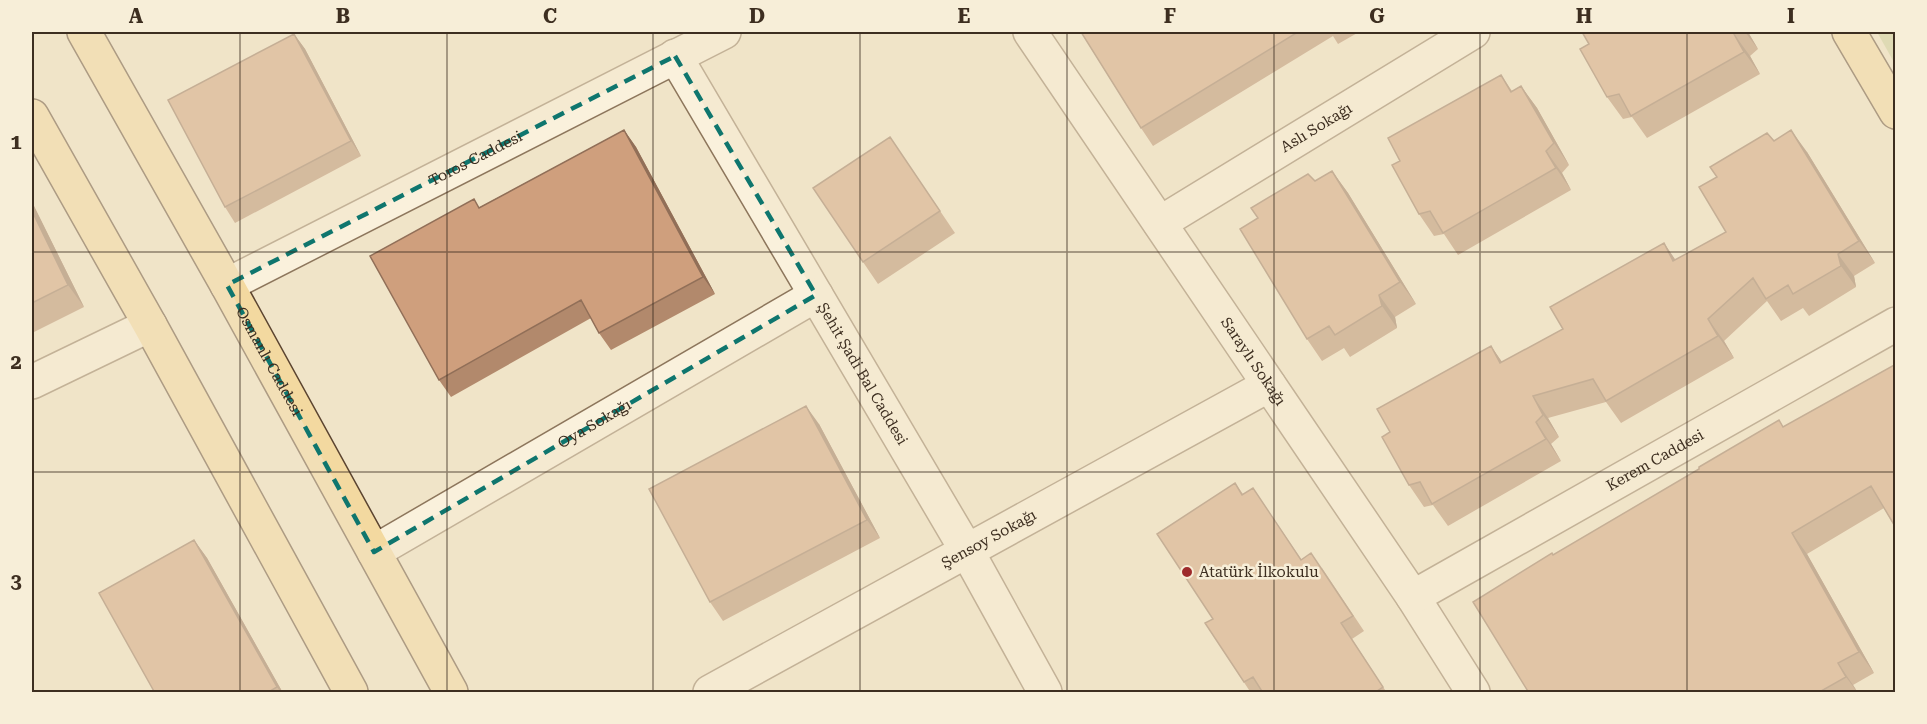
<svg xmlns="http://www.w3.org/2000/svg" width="1927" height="724" font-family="'Roboto Serif',serif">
	<rect width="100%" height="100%" fill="#f0e4c8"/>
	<path fill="#c9cf9b" d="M1877,32H1895V64Z"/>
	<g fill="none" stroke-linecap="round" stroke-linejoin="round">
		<defs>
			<g id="minor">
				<path id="s1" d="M1030,32L1413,597L1473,692"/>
				<path id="s2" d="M675,56L967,551L1045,692"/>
				<path id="s3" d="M1160,223L1473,32"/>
				<path id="s4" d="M227,285L724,32"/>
				<path d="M32,382L150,325"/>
				<path id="s5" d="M374,552L816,295"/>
				<path id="s6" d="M1413,597L1896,324"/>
				<path id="s7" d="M710,692L1269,385"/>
			</g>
			<g id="major">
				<path id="s8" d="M84,32L227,285L451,692"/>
				<path d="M1849,32L1896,112"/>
				<path d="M32,116L150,325L351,692"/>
			</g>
		</defs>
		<use href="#minor" stroke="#8d765c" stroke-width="36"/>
		<use href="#major" stroke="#5b4430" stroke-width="36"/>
		<use href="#minor" stroke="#faf1dc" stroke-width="33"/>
		<use href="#major" stroke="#f3d9a0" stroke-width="33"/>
	</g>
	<path fill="#b2896c" d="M1081,32H1359L1338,44L1333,36L1153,146L1141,128Z
		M1582,32H1748L1758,49L1750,56L1760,74L1647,138L1632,117L1623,119L1607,97L1589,44Z
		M294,34L305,49L361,156L235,223L225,207Z
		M1501,75L1512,91L1521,86L1537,108L1569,165L1562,173L1571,190L1458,255L1444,234L1434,236L1419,214L1400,161Z
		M624,130L636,147L715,294L611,350L599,333L591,318L451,397L439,380L480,207Z
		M890,137L955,233L878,284L863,262Z
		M1774,141L1807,152L1875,263L1854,276L1856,287L1809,316L1803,308L1781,321L1767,301L1724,341L1734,358L1621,423L1606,402L1548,418L1559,437L1551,444L1561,461L1448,526L1433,505L1424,507L1409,485L1390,432L1491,346L1502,362L1563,329L1664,243L1675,260L1726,232L1717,177Z
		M1332,171L1348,193L1416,304L1395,317L1397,328L1350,357L1344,348L1322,361L1307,339L1258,218Z
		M32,202L84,307L32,333Z
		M1896,364V529L1884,508L1807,554L1874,673L1853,685L1858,693H1529L1553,555Z
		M819,424L880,538L723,621L710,602Z
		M1235,483L1243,494L1253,488L1301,559L1322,568L1364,631L1352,639L1387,693H1251L1205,623L1213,619Z
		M194,540L207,558L283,693H155Z"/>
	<path fill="#916f58" d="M1745,32H1748L1758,49Z
		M294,34L305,49L361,156L351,141Z
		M1734,34L1750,56L1760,74L1744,52Z
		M1521,86L1537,108L1569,165L1554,143Z
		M624,130L636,147L715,294L703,277Z
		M1791,130L1807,152L1875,263L1859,241Z
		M1546,151L1562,173L1571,190L1556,168Z
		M1332,171L1348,193L1416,304L1400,282Z
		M32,202L84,307L68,285L32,211Z
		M1664,243L1679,265L1673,261Z
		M1838,254L1854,276L1856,287L1841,266Z
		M1379,295L1395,317L1397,328L1382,306Z
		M1708,319L1724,341L1734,358L1718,336Z
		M1491,346L1506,368L1500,363Z
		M1533,396L1548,418L1559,437L1543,415Z
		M806,406L819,424L880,538L867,520Z
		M1536,422L1551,444L1561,461L1546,439Z
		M1792,533L1807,554L1874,673L1859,652Z
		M194,540L207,558L283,693H281L277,687Z
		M1838,663L1853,685L1858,693L1846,677Z"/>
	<path fill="#cf9f7d" stroke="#916f58" stroke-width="1.5" d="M1081,32H1298L1141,128Z
		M1582,32H1737L1734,34L1744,52L1631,116L1619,94L1607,97L1580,49L1589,44Z
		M294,34L351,141L225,207L168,100Z
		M1501,75L1511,92L1521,86L1554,143L1546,151L1556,168L1443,233L1430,211L1419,214L1392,165L1400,161L1388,138Z
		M624,130L703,277L599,333L581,300L439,380L370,256L474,199L479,208Z
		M1791,130L1859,241L1838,254L1841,266L1793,294L1788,285L1766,299L1753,278L1708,319L1718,336L1606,401L1593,379L1533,396L1543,415L1536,422L1546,439L1432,504L1420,482L1409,485L1382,437L1390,432L1377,409L1491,346L1500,363L1563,329L1550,307L1664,243L1673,261L1726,232L1699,187L1717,177L1710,167L1767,133L1774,141Z
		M890,137L940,211L863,262L813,188Z
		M1332,171L1400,282L1379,295L1382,306L1335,335L1329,326L1307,339L1240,229L1258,218L1251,208L1308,174L1315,181Z
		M32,211L68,285L32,303Z
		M1896,364V528L1871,486L1792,533L1859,652L1838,663L1846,677L1821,691L1822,693H1529L1473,602L1552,553L1553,555L1699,469V467L1779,420L1783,427Z
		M806,406L867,520L710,602L649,489Z
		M1235,483L1242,495L1253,488L1301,560L1311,553L1353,616L1341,623L1383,687L1374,693H1263L1253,677L1244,682L1205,623L1213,619L1157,534Z
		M194,540L277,687L267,693H155L99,593Z"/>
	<path d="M0 0H1927V724H0ZM675,56L816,295L374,552L227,285Z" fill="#f0e4c8" fill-opacity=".55" fill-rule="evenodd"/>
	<path fill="none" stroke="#0f766e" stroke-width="4.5" stroke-dasharray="12 8" stroke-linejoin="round" d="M675,56L816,295L374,552L227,285Z"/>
	<path fill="none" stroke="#3d2e20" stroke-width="1.5" stroke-opacity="0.55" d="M240,32V692M447,32V692M653,32V692M860,32V692M1067,32V692M1274,32V692M1480,32V692M1687,32V692M32,252H1896M32,472H1896"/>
	<circle fill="#9e2a2b" stroke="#f7eed8" stroke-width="2" cx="1187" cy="572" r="6"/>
	<g text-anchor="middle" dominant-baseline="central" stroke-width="5" stroke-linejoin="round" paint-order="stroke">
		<g font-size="15" fill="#3d2e20" stroke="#f7eed8">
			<text stroke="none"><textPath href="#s3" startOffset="183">Aslı Sokağı</textPath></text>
			<text stroke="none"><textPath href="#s4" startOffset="279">Toros Caddesi</textPath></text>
			<text stroke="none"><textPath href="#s8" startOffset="378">Osmanlı Caddesi</textPath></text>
			<text stroke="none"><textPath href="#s1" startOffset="398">Saraylı Sokağı</textPath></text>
			<text stroke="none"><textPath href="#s2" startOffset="369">Şehit Şadi Bal Caddesi</textPath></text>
			<text stroke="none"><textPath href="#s5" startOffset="255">Oya Sokağı</textPath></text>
			<text stroke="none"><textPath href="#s6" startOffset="278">Kerem Caddesi</textPath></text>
			<text stroke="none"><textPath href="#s7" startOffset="318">Şensoy Sokağı</textPath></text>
		</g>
		<g font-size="15" fill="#3d2e20" stroke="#f7eed8" text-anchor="start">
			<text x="1199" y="572">Atatürk İlkokulu</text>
		</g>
	</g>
	<rect width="1927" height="724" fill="none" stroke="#f7eed8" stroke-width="66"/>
	<rect x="33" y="33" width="1861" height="658" fill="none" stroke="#3d2e20" stroke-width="2"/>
	<g font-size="20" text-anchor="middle" font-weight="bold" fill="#3d2e20">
		<text x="136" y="23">A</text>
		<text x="343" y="23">B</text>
		<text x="550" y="23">C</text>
		<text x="757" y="23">D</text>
		<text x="964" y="23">E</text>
		<text x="1170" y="23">F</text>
		<text x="1377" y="23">G</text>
		<text x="1584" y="23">H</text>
		<text x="1791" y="23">I</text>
		<text x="16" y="149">1</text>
		<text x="16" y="369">2</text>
		<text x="16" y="588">3</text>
	</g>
</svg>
